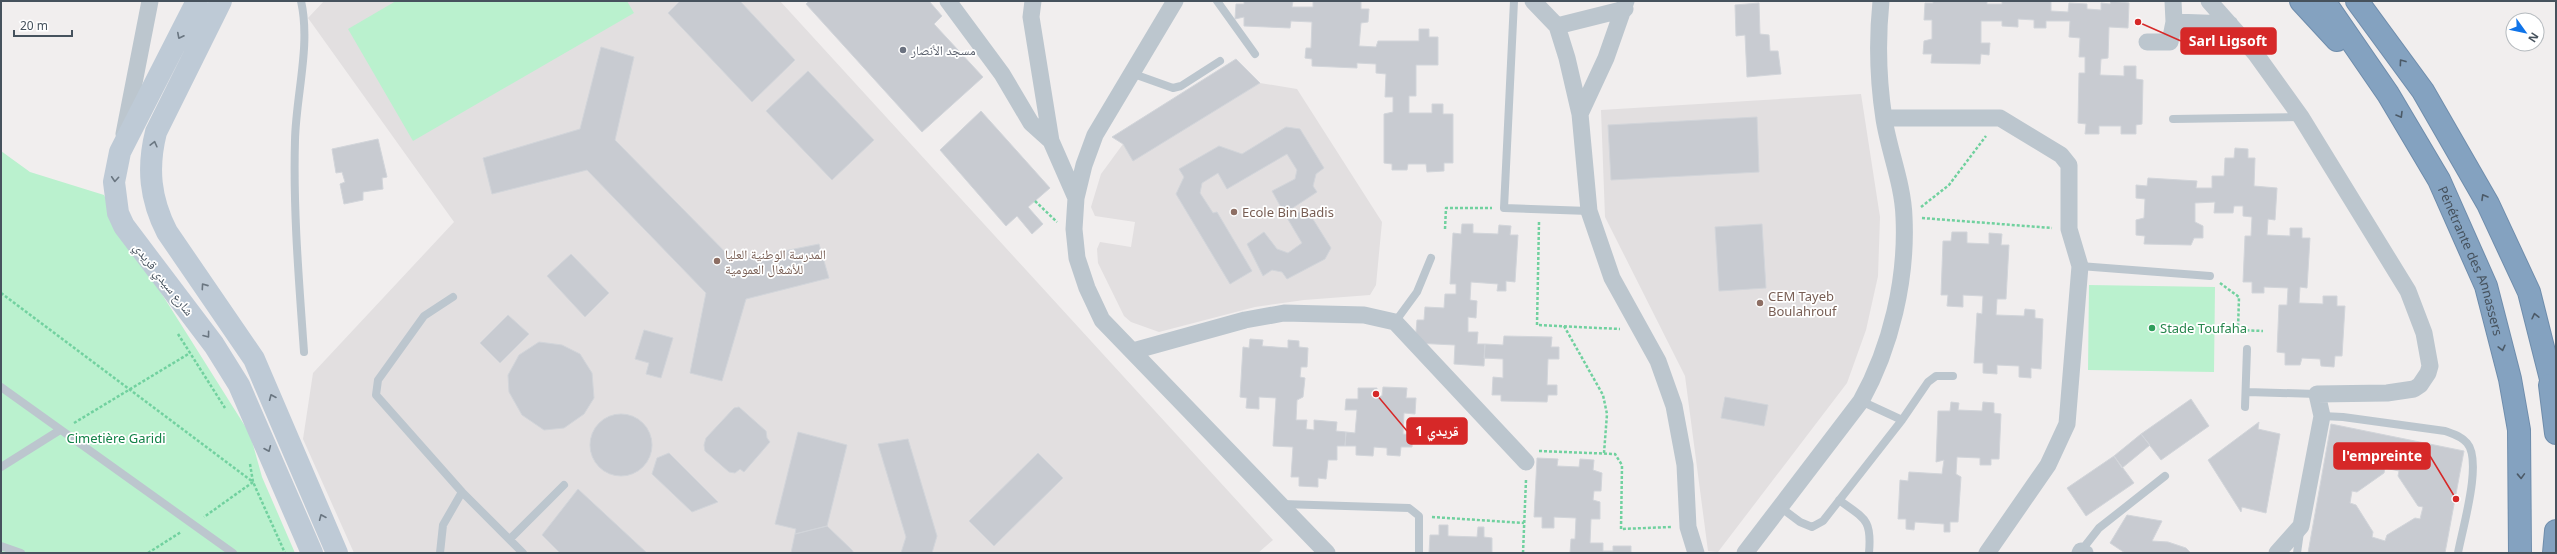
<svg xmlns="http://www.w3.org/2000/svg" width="2557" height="554" font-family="'Noto Sans','Noto Naskh Arabic',sans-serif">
	<rect width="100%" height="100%" fill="#f1eeee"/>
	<path fill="#e2dfe0" d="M324,1H780L1273,540L1258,553H354L303,439L313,373L454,222L308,18Z
		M1260,83L1297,89L1382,222L1376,285L1370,295L1304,300L1255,307L1159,332L1131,322L1124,316L1098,263L1097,249L1100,242L1131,247L1135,222L1095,216L1091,207L1101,174L1123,144L1134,160Z
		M1861,94L1880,217L1878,276L1866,330L1847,383L1718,552L1708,551L1685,376L1605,217L1601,110Z"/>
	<path fill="#baf1ce" d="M396,1H627L634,13L413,141L348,29Z
		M1,151L30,172L104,195L119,226L250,434L262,477L295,553H1Z
		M2089,285L2215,287L2214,372L2088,370Z"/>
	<path fill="#c8cbd1" stroke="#d2d5da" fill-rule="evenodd" d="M680,1H740L795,60L752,102L668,13Z
		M809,1H929L942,16L934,24L983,77L922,132L806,4Z
		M1244,1H1293L1292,7H1313V1H1361V9H1369L1368,22L1361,23L1359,46L1376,47L1378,41H1419V29H1429V37H1438V65H1416V96H1409V113H1432V104H1443V114H1453V163H1444V171L1427,172L1426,164H1408L1407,170H1392V164L1384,163V114L1393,112V97H1385L1386,74L1376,73V64L1357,63V68L1312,66V59L1305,58L1306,48H1311L1312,22L1291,21L1290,28L1244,26V17L1235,19L1236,4H1244Z
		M1933,1H1987V4H2002V1H2051V11L2068,12L2069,3L2087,4V9L2101,10V3L2110,4L2111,1L2129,3L2128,28L2109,27L2108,58L2101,59L2100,75L2124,76V66H2136V79L2143,80L2142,124L2136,125V134H2121V126H2099V134H2085L2086,124L2078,123L2079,73H2085V57H2079L2080,38L2069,37L2070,21H2046V28H2034V20L2018,19V27L2002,26V21H1981V43H1990L1989,55L1981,54L1980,64L1931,63L1932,54H1923L1924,41L1932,39V20H1924L1925,3H1933Z
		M1759,3L1760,34L1769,35L1770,51H1778L1781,74L1747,77L1745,35L1736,36L1735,5Z
		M601,47L634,57L615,140L734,261L819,244L829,278L746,299L722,381L690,373L706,293L587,170L492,194L483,158L580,129Z
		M1236,59L1260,83L1133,161L1123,144L1112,137Z
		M808,71L874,140L832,180L766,111Z
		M981,111L1050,188L1028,207L1043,224L1032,234L1017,216L1006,226L940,150Z
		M1757,117L1759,172L1611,180L1608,125Z
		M1286,127L1300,129L1324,168L1316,174L1313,186L1317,192L1288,211H1283L1272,191L1295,179L1297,170L1287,154L1227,189L1218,173L1202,183L1200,193L1213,213L1217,212L1252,271L1230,284L1176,194L1184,177L1179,169L1219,146L1242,154Z
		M378,139L387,177L382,178L383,189L363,192V200L344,204L340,184L345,182L342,172L336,173L332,149Z
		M2235,148L2248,149V158H2255L2254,186L2277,188L2275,220L2268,219L2267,235L2290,236V228H2302V238H2310L2307,288L2300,287L2299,303L2323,304V296H2337V306H2345L2342,356H2335L2334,367L2321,366L2320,359L2302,358L2300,365H2285V353L2277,352L2279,305H2287L2288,288L2264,287V293H2252V282H2243L2245,236H2251L2252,217L2243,216V206H2234L2233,213H2214L2215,202L2195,203V222L2203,226V238H2194L2191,245L2144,244L2145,236L2136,235V220L2144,218L2145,199L2136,198V185L2147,186L2148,178L2197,181L2196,188H2212V176H2224L2225,158H2234Z
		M1306,208L1331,248L1325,259L1287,279L1282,272L1272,270L1263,276L1247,244L1264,232L1277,249L1288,253L1302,243L1283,211H1288L1293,216Z
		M1462,224H1473V233L1498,234L1499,225L1511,226L1510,235H1518L1515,282L1506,281V291H1497L1498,284L1471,282L1470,300L1477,301L1476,318L1468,317V332H1478L1477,344H1485L1484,366L1454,364L1455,345L1415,343L1417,320H1424L1425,307L1444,308L1445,294H1456V284H1450L1453,233L1461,234Z
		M1762,224L1766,288L1719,291L1715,227Z
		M1952,232H1967V243L1989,244V233L2002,234L2001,245H2009L2006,299H1997L1996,315L2024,316L2025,309L2035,310V318L2043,319L2041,369L2031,368V378L2019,377V366L1997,365V374L1983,373V363H1974L1977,313L1982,314L1983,296L1963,295V307L1947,306L1948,295H1941L1943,241H1951Z
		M571,254L609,293L585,317L547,276Z
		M508,315L529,334L500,363L480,343Z
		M644,330L673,338L661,378L646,374L649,363L635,359Z
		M1504,336L1552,337L1551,347H1559V359H1548L1547,385H1557V395H1548L1547,402L1501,401V395H1492L1493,377L1503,378V359L1484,358L1485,344L1503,345Z
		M1250,339L1263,340L1262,346L1288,348V340L1299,341V347L1308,348L1307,367H1301L1300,377L1305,378L1303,397L1297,400L1296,420H1307L1306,429L1314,430V420L1337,422L1336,431L1346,432L1345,446H1337V460H1328L1326,479L1318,478V487L1299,486V477H1291L1293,447L1273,446L1276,398L1259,397V409L1246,408L1247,398L1240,397L1243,347L1249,348Z
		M539,342L562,345L580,354L592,373L594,398L584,414L564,428L544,430L522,415L509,392L508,375L519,355Z
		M1383,387L1407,388L1406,398H1416L1415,414L1404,413L1403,434L1413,435L1412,447H1401L1400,456L1387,455V448L1374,447L1373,456L1356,455V446H1345L1346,432L1355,433L1357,410H1345L1346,399H1358V388H1377V396H1382Z
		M1725,397L1768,405L1764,426L1721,418Z
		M2191,399L2209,426L2161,460L2141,434Z
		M1951,402L1959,403L1958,410L1982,411L1983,402L1994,403V413L2001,414L1999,459H1991V465H1980V458L1957,457L1956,474L1961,477L1958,522H1950V532H1944V524L1915,522L1914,530L1906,529V519H1898L1900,480L1908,481L1909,472L1942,474L1944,460L1936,462L1938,411H1950Z
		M739,407L766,431L767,438L770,442L744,472L740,469L735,473L729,472L705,451L704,445L706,438L734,408Z
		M590 445a31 31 0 1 1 62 0a31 31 0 1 1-62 0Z
		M2259,422L2258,429L2280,434L2266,513L2242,507L2241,512L2208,460Z
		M2331,424L2464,451L2445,553H2308ZM2385,468L2399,471L2398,476L2418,506L2423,507L2420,519L2415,518L2387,535L2385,541L2372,537L2373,532L2356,505L2350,503L2352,491L2357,492L2384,473Z
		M798,432L847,445L827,526L795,534L796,529L775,524Z
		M2141,434L2150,445L2122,468L2114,456Z
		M908,439L937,536L932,553H901L906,537L878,444Z
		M669,453L718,502L692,512L652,474L657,458Z
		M1038,453L1063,478L994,546L969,521Z
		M2114,456L2134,483L2086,516L2067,488Z
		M1537,458L1558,459L1557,466L1579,467L1580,459L1594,460L1593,470L1602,473L1601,491H1594L1593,500L1600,502V519H1591L1590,543H1603V551H1613V546H1631V553H1570L1571,539H1575L1576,518L1554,517V528H1542V517H1534Z
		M578,489L647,553H560L542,535Z
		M2127,515L2162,521L2152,541L2168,542L2186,548L2191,553H2125L2110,543Z
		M1439,525H1448V536L1477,537L1478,527H1484V537L1492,538V553H1429L1430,535H1439Z
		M827,526L853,551V553H791L795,534Z"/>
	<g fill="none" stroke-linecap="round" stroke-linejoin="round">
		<defs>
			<g id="highway">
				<path d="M2301,1L2337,40"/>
				<path id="s1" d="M2324,1L2388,94L2439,180L2486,286L2510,379L2519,430L2520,553"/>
				<path d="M2357,1L2423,91L2488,204L2529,292L2556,399"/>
				<path d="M2550,385L2556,433"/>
				<path d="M2554,553L2556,531"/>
			</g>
		</defs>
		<use href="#highway" stroke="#6f8dac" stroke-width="24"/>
		<path stroke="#71d19f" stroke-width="2.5" stroke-dasharray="3 2" stroke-linecap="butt" d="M1035,201L1057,222
			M1921,207L1949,185L1986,136
			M1922,218L2052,228
			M1539,222L1537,325L1620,329
			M1445,229L1446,208H1492
			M2220,283L2239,297L2238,330L2263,331
			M1,293L253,482L204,517
			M1564,326L1603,395L1607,414L1604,453
			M178,334L225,408
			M74,423L190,353
			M1539,451L1615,454L1622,465L1621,529L1671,527
			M250,464L253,482L285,553
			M1432,517L1524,523
			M148,553L181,532
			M1523,553L1526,480"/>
		<path stroke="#bcc6ce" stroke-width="8" d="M301,1C311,45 296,95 295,140C293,211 299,281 304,352
			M1217,1L1255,54
			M1514,1L1504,208L1589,211
			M1131,73L1173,88L1181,86L1220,61
			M2173,119L2300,117
			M2080,266L2210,276
			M453,297L424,316L378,380L376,395L462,492L523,553
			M1395,322L1417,292L1431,258
			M1,387L233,553
			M2247,392L2317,394
			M1861,401L1902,420
			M2245,407L2247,349
			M2322,416L2343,417L2445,431C2453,434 2461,436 2467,443C2483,461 2462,530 2458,553
			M1,467L60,430
			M1839,500C1865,519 1872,519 1869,553
			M1282,504L1409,508L1419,516V553
			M1780,507L1800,522L1812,527L1823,521L1902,420L1928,382L1936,376H1953
			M510,539L564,485
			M1,546L21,553
			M2081,551L2099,528L2165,476
			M440,553L443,525L462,492
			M2297,553L2300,532"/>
		<path stroke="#bcc6ce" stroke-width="17" d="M948,1L1002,74L1031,123L1051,141
			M1033,1L1031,17L1051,141L1076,198
			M1175,1L1095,135L1084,165L1076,198L1074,229L1077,258L1087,288L1102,320L1327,553
			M1533,1L1557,26L1567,58L1580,114L1589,211L1612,278L1658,361L1674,406L1685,465L1688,527L1696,553
			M2173,1L2174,22
			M2209,1L2255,53L2301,117L2408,291L2424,333L2430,366L2428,373L2420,385L2414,389L2387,393L2317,394L2322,416L2301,526L2277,553
			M1557,26L1625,9
			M2147,42H2170L2174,22L2230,24
			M1580,114L1606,58L1626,1
			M1884,118H2000L2061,155L2069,165V229L2080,266L2067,424L2048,465L1987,553
			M124,134L150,1
			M1133,351L1245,320L1284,313L1364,315L1395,322L1526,462
			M1745,553L1861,401C1891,347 1907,279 1904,217C1903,184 1889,151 1884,119C1878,80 1877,40 1881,1
			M2080,553L2081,551L2085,553"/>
		<path stroke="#becad6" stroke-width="22" d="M197,1L120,152L114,182L118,213L124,226L214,345L239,385L312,553
			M221,1L156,132C147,168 150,199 167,232L254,359L337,553"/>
		<use href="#highway" stroke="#84a2c0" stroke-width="22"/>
	</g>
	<defs><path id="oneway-chevron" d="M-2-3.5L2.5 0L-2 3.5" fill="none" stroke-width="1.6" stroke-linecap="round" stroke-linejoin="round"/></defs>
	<g stroke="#6a7681">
		<use href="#oneway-chevron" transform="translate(180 36) rotate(117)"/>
		<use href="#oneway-chevron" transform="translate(154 144) rotate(-76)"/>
		<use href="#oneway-chevron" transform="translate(115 179) rotate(94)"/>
		<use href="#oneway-chevron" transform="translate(204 286) rotate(-125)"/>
		<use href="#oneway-chevron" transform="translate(207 335) rotate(53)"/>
		<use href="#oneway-chevron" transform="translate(272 397) rotate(-113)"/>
		<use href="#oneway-chevron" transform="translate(268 449) rotate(67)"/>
		<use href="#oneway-chevron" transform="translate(322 517) rotate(-113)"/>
	</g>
	<g stroke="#4c5a67">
		<use href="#oneway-chevron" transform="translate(2402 62) rotate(-126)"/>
		<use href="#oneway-chevron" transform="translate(2400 115) rotate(59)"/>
		<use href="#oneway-chevron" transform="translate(2484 197) rotate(-120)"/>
		<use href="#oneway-chevron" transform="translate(2535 316) rotate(-103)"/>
		<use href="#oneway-chevron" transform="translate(2502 348) rotate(76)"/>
		<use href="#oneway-chevron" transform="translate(2521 476) rotate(88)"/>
	</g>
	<circle fill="#6b7280" stroke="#fff" stroke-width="1.5" cx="903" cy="50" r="4"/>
	<g fill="#8d6e63" stroke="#fff" stroke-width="1.5">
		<circle cx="1234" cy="212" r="4"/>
		<circle cx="717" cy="261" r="4"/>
		<circle cx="1760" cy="303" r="4"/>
	</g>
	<circle fill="#2e9e5b" stroke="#fff" stroke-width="1.5" cx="2152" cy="328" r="4"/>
	<g text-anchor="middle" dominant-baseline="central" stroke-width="3.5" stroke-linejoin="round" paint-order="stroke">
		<g font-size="13" fill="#5b616d" stroke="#fff" text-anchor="start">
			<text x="911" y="50">مسجد الأنصار</text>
		</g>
		<g font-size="13" fill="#785e54" stroke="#fff" text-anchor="start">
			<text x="1242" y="212">Ecole Bin Badis</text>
			<text x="725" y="254">المدرسة الوطنية العليا<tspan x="725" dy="15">للأشغال العمومية</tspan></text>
			<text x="1768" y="296">CEM Tayeb<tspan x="1768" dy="15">Boulahrouf</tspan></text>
		</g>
		<g font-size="13" fill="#46525d" stroke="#fff">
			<text stroke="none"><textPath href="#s1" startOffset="300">Pénétrante des Annassers</textPath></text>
			<text transform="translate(164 279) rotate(52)">شارع سيدي قريدي</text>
		</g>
		<g font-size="13" fill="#27864d" stroke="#fff" text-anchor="start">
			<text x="2160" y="328">Stade Toufaha</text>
		</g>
		<g font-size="13" fill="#128247" stroke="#fff">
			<text x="116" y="438">Cimetière Garidi</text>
		</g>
	</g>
	<path fill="none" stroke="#d62828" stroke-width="1.5" d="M2138 22L2181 41M1376 394L1407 431M2456 499L2430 456"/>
	<g fill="#d62828" stroke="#fff" stroke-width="1.5">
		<circle cx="2138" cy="22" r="4"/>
		<circle cx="1376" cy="394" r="4"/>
		<circle cx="2456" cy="499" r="4"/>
	</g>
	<g fill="#d62828" stroke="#d62828" stroke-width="1.5">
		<rect x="2181" y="28" width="95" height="26" rx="4"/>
		<rect x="1407" y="418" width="60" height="26" rx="4"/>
		<rect x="2334" y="443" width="96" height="26" rx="4"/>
	</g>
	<g font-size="14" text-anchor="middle" font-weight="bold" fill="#fff">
		<text x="2228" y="46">Sarl Ligsoft</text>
		<text x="1437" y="436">قريدي 1</text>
		<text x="2382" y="461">l'empreinte</text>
	</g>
	<rect width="2557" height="554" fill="none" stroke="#46525d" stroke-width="4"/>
	<g transform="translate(2525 32) rotate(123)"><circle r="19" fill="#ffffff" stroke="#b5babe"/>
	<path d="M0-3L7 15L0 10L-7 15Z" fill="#1074e9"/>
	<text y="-6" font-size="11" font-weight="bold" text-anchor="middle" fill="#46525d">N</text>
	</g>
	<path d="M14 30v6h58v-6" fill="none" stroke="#46525d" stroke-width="2"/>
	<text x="20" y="30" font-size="12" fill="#46525d" stroke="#ffffff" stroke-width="3" paint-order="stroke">20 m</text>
</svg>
